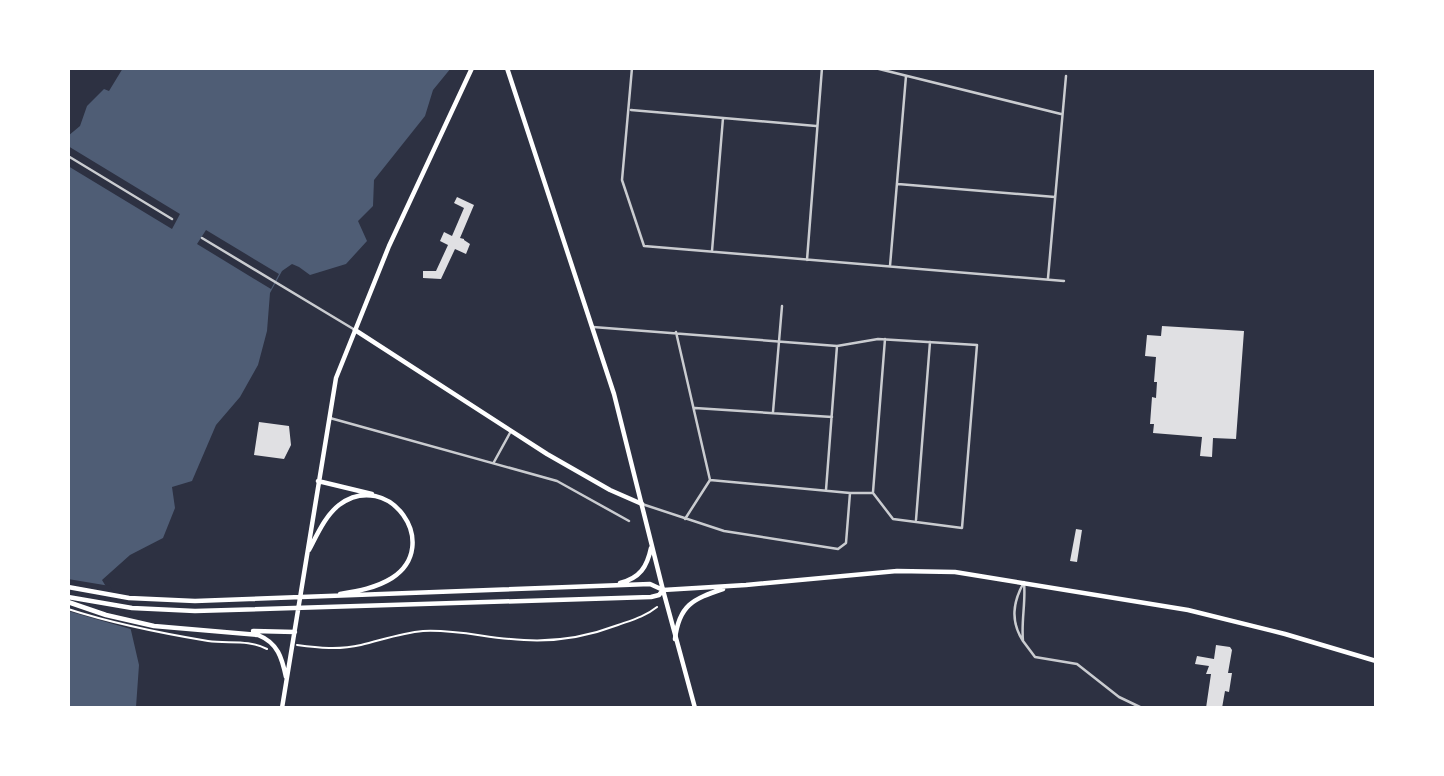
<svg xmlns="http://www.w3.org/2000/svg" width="1444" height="776" font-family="'Alegreya Sans',sans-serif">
	<rect width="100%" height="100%" fill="#2d3142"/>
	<path fill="#4f5d75" d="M123,68H451L433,90L425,116L374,180L373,206L358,221L367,241L346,264L310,275L299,267L292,264L282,271L270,293L267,331L258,365L240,397L216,425L192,481L172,487L175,508L163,538L130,555L102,580L130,626L139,665L136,707L68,708V136L80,126L87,106L104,89L109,91Z"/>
	<path fill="#2d3142" d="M68,146L180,214L172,229L68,166Z
		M206,230L279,274L271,289L197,244Z
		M68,579L110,586L134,630L68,611Z"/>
	<path fill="#e0e0e3" d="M457,197L474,205L460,238L464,239V240L470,244L466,254L455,249L441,279L423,278V271H436L448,245L440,241L444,232L452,236L464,208L454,203Z
		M1162,326L1244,331L1236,439L1213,438L1212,457L1200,456L1202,437L1153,433L1154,424H1150L1152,397L1156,398L1157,382H1154L1156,357L1145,356L1147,335L1161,336Z
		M259,422L289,426L291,445L284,459L254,455Z
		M1076,529L1082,530L1077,562L1070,561Z
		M1216,645L1230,647L1232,650L1228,673H1232L1229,692L1225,691L1222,708H1206L1211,674H1206L1209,666L1195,664L1197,656L1214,659Z"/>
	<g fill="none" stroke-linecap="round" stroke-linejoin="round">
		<path stroke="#fff" stroke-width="2" d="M68,609C114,624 160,633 208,641C228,644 248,639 267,649
			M297,645C319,648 339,650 361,645C382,640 401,633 423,631C458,629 490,639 524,640C556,642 589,636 618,625C632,620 646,616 657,607"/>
		<path stroke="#caccd0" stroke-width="2.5" d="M632,68L622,180L644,246L1064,281
			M875,68L1061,114
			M631,110L816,126
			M68,156L172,219
			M898,184L1055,197
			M202,238L355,330
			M712,251L723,118
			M807,260L822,68
			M890,266L906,76
			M1048,278L1066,76
			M593,327L837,346L878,339L977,345L962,528L893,519L873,493H850L710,480
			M676,332L710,480L685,519
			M695,408L832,417
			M773,412L782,306
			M330,418L557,481L629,521
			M494,462L511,431
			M826,490L837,346
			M873,492L885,339
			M642,504L724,531L838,549L846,543L850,493
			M916,520L930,342
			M1024,582C1026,602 1021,621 1023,641C1010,621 1013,602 1024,582Z
			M1023,641L1035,657L1077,664L1119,697L1142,708"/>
		<path stroke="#fff" stroke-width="4.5" d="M355,330L547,454L610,490L642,504
			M663,590L695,708"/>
		<path stroke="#fff" stroke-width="4.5" d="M507,68L614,394L663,590
			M318,481L372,494
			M309,550C317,535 325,516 339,505C389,468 443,545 392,578C376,588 358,591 340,594
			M620,583C640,578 647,567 651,548
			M68,587L129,598L195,601L650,584L663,590
			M663,590L746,585L897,571L955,572L1188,610L1285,634L1376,661
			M68,597L132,608L195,611L651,597L659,595L663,590
			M68,602L106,615L154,626L258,635C278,643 282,658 286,677
			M253,631L295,632
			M675,639C679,605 693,599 723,589
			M282,708L336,378L389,246L472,68"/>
	</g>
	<rect width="1444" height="776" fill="none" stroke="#ffffff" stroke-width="140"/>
</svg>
